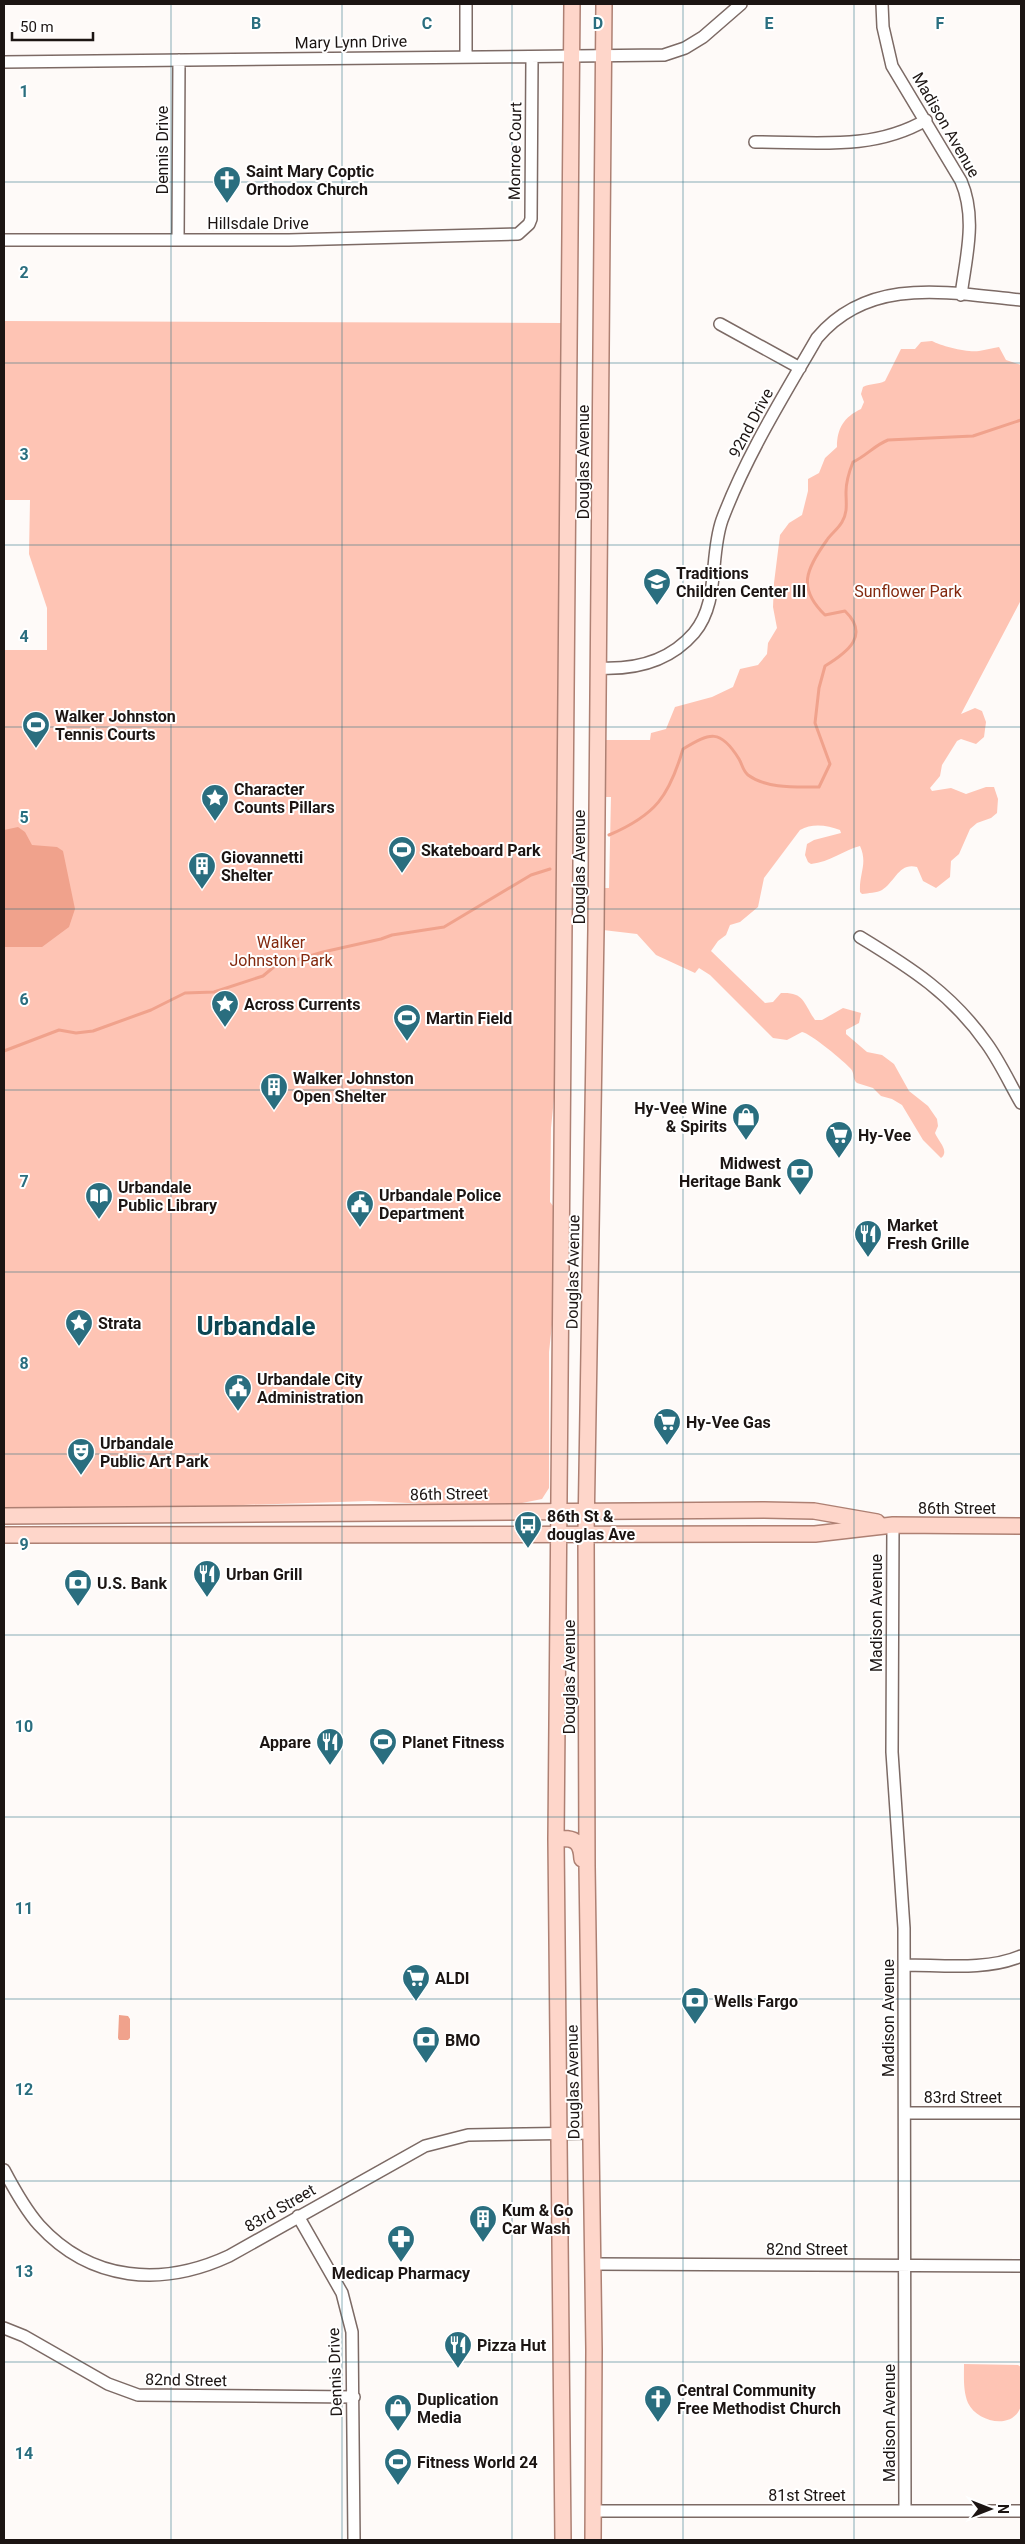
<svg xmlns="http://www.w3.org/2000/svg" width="1025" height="2544" font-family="Roboto,sans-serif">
	<rect width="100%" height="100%" fill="#fefaf8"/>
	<path fill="#fec4b4" d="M4,321L563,323L559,772L556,798L557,1068L551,1128L550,1202L554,1207L555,1297L549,1352V1488L542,1499L517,1504H428L369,1501L243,1505L185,1511H4V650H47V608L29,554L30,500H4Z
		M932,341C941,346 968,353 979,351C986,350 992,348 999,347L1006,360L1021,365V600L961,714L975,708L982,711L986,722L984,737L976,744L961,739L957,741L942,765L940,776L930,788L932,791L951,788L966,794L986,787H994L998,799L997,813L991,818L977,823L970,829L959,854L951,861L950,877L936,888L923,881L917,867C899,862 895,882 882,890C877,893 868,893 862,894L860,892C859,873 868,864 860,846C844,850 830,862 811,864L808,862L805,855L807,844L814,840L841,833L840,830C827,825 812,823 800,830L764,878L758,907L740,922L730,925L726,935L718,941L711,951L765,1003L773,1002L781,993C804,992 803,1002 815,1020H822L843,1008L861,1013L859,1023L846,1030V1034L867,1052L882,1055L894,1064L909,1091L928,1106L937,1119L938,1126L935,1133C938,1141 950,1151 941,1158L923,1140L902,1105L892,1099L881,1096L873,1088L857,1083C852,1079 855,1074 851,1069C845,1062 810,1033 802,1032L787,1040L773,1038L710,975L699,968L695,973L656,955L637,934L603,930L605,888H609L611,797H604L603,740H650L651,733L666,729L675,707L712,697L733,687L740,669L758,665L767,654L768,643L777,628L773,607L774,583L780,535L789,523L802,515L808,491V479L819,473L825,458L837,447C837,428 844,417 861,409L864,402L861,394L863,387C870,383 878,385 885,381L901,349H915L921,342Z
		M964,2364L1018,2365L1021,2367C1021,2378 1025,2396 1021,2406C1013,2431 977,2422 968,2403C963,2391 964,2377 964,2364Z"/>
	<path fill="#f0a28c" d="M18,827L25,832L32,845L57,847L63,851L75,909L69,927L42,947H4V830Z
		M119,2015L128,2016L130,2019V2038L128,2040H119L118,2038Z"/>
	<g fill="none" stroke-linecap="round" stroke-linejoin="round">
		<path stroke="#f0a28c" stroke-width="3" d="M609,835C656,815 669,796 683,749C710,733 720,728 739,759C742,764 743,771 748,775C767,789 796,787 819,787L830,764L815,723L819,688L825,666C848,652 870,635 845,611L825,615C797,588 806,569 827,540C831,534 838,529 842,522C848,512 846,503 846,492C846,481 849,472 853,462C866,456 875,445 888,440L973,436L1021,420
			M4,1051L59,1030L76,1033L93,1031L151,1010L185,993L214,992L263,976L275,966L323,952L381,939L392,935L444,927L531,875L550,869"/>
		<defs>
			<path id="minor" d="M882,4L883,27L892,66L961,181C977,218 966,257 961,295
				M466,57V4
				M4,62L664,55L685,48L703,37L741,4
				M755,142C814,142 873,151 926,120
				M4,240H289L518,234L529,224L531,219L532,58
				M178,240L179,60
				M720,324L800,368
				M598,668C634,670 669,662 694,633C720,602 709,557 722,520C746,456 783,397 817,338C870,275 949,293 1021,300
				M860,937C911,968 952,994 987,1044C1000,1062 1010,1084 1021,1103
				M893,1525L892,1752L904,1928L905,2511
				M905,1965C942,1965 986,1971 1021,1956
				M905,2113H1021
				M4,2170C14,2189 25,2209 39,2225C91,2282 162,2287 229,2256L425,2146L468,2135L592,2133
				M298,2216L342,2293L352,2332L354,2540
				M592,2264L1021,2266
				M4,2328L24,2336L108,2384L138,2395L354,2397
				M593,2511H1021"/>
			<path id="major" d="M4,1516L764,1510L814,1511L877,1522
				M4,1535L815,1534L893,1525L1021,1526
				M556,1839C574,1837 581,1841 582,1859
				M563,2540L556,1839L572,4
				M593,2540L594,2350L587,1866L586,1533L596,929L604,4"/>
		</defs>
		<use href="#minor" stroke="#7c6a65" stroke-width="14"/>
		<use href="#major" stroke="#ae8073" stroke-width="18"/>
		<use href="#minor" stroke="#fff" stroke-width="11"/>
		<use href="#major" stroke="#fed6ca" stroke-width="15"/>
	</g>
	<path fill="none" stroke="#2a6e7f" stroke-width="1" stroke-opacity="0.55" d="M171,4V2540M342,4V2540M512,4V2540M683,4V2540M854,4V2540M4,182H1021M4,363H1021M4,545H1021M4,727H1021M4,909H1021M4,1090H1021M4,1272H1021M4,1454H1021M4,1635H1021M4,1817H1021M4,1999H1021M4,2181H1021M4,2362H1021"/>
	<defs>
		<symbol id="church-pin" viewBox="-11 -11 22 30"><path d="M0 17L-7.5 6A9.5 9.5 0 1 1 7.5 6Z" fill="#2a6e7f" stroke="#fff"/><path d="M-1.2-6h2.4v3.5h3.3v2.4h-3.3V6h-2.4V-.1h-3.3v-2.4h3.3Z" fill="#fff"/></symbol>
		<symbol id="school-pin" viewBox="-11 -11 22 30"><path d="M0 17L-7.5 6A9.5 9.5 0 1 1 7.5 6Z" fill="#2a6e7f" stroke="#fff"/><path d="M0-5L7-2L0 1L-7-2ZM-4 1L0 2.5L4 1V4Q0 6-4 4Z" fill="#fff"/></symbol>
		<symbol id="stadium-pin" viewBox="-11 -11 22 30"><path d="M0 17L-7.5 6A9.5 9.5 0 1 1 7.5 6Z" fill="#2a6e7f" stroke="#fff"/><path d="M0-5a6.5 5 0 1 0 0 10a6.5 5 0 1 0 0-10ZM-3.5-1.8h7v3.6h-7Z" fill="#fff"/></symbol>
		<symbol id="sight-pin" viewBox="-11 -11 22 30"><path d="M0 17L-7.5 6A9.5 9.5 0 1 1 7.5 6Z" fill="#2a6e7f" stroke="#fff"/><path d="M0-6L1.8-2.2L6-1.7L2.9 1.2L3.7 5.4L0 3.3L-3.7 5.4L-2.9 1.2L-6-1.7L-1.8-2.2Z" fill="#fff"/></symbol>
		<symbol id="building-pin" viewBox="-11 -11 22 30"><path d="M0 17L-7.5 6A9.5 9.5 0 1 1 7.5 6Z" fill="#2a6e7f" stroke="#fff"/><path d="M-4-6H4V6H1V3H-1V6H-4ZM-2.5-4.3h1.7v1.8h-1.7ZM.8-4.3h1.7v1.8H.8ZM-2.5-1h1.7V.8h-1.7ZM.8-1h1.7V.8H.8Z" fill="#fff"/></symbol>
		<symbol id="shop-pin" viewBox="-11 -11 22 30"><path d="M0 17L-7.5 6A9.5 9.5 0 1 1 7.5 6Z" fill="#2a6e7f" stroke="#fff"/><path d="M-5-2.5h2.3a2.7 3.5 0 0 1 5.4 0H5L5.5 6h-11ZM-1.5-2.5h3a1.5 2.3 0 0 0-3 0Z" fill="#fff"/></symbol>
		<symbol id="supermarket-pin" viewBox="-11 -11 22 30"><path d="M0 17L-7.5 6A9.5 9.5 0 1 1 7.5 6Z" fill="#2a6e7f" stroke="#fff"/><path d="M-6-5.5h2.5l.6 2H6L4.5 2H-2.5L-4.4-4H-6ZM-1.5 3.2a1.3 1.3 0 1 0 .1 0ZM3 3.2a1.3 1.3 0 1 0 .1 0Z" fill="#fff"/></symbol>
		<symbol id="bank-pin" viewBox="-11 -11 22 30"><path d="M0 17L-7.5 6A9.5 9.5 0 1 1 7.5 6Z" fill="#2a6e7f" stroke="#fff"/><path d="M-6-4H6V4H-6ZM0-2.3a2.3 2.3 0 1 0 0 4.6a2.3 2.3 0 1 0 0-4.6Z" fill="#fff"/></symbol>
		<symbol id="library-pin" viewBox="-11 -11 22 30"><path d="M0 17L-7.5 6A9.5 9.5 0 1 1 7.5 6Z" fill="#2a6e7f" stroke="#fff"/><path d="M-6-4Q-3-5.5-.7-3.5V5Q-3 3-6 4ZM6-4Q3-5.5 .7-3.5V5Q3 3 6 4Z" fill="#fff"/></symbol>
		<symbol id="civic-pin" viewBox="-11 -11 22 30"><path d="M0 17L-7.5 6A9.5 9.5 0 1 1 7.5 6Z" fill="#2a6e7f" stroke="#fff"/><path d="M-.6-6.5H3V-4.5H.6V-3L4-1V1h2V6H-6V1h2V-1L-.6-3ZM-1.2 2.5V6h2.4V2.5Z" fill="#fff"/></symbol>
		<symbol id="restaurant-pin" viewBox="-11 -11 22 30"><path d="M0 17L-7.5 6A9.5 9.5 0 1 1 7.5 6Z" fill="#2a6e7f" stroke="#fff"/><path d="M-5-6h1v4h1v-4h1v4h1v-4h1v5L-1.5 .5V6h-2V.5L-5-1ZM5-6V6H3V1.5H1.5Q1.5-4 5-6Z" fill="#fff"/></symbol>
		<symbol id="theatre-pin" viewBox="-11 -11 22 30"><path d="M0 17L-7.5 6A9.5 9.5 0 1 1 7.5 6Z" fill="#2a6e7f" stroke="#fff"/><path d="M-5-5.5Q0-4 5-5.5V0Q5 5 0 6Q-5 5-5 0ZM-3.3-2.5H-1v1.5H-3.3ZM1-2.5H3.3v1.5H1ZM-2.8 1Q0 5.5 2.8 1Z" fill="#fff"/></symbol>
		<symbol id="bus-pin" viewBox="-11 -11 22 30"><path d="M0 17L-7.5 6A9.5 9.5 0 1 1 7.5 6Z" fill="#2a6e7f" stroke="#fff"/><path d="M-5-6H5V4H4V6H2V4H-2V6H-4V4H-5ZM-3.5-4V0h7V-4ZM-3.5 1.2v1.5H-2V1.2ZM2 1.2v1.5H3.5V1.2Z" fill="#fff"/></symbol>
		<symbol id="pharmacy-pin" viewBox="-11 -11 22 30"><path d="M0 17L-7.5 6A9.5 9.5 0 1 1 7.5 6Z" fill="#2a6e7f" stroke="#fff"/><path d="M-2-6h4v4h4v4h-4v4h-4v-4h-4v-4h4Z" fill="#fff"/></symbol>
	</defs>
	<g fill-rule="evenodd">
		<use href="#church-pin" x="211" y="164" width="32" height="43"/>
		<use href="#school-pin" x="641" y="566" width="32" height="43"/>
		<use href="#stadium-pin" x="20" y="709" width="32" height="43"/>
		<use href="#sight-pin" x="199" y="782" width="32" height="43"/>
		<use href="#stadium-pin" x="386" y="834" width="32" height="43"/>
		<use href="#building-pin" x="186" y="850" width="32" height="43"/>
		<use href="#sight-pin" x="209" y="988" width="32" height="43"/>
		<use href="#stadium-pin" x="391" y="1002" width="32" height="43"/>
		<use href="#building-pin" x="258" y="1071" width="32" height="43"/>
		<use href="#shop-pin" x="730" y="1101" width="32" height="43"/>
		<use href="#supermarket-pin" x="823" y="1119" width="32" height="43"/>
		<use href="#bank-pin" x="784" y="1156" width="32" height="43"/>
		<use href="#library-pin" x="83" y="1180" width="32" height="43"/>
		<use href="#civic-pin" x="344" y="1188" width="32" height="43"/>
		<use href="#restaurant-pin" x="852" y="1218" width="32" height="43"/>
		<use href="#sight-pin" x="63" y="1307" width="32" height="43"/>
		<use href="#civic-pin" x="222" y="1372" width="32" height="43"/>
		<use href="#supermarket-pin" x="651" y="1406" width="32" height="43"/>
		<use href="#theatre-pin" x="65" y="1436" width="32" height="43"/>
		<use href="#bus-pin" x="512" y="1509" width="32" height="43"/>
		<use href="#restaurant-pin" x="191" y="1558" width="32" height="43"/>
		<use href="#bank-pin" x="62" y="1567" width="32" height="43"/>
		<use href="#restaurant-pin" x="314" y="1726" width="32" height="43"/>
		<use href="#stadium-pin" x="367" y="1726" width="32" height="43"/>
		<use href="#supermarket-pin" x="400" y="1962" width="32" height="43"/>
		<use href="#bank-pin" x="679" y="1985" width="32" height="43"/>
		<use href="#bank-pin" x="410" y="2024" width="32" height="43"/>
		<use href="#building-pin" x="467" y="2203" width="32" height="43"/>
		<use href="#pharmacy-pin" x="385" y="2223" width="32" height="43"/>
		<use href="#restaurant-pin" x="442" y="2329" width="32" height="43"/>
		<use href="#church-pin" x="642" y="2383" width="32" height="43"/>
		<use href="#shop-pin" x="382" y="2392" width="32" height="43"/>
		<use href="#stadium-pin" x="382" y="2446" width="32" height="43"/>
	</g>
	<g text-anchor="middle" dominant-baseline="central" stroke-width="4" stroke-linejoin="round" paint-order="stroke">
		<g font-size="16" fill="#1c1513" stroke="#fff">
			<text transform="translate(351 42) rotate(-1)">Mary Lynn Drive</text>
			<text transform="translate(946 125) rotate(60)">Madison Avenue</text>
			<text transform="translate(162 150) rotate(-90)">Dennis Drive</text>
			<text transform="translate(515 151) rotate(-89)">Monroe Court</text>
			<text x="258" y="223">Hillsdale Drive</text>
			<text transform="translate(751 423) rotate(-62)">92nd Drive</text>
			<text transform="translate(583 462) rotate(-90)">Douglas Avenue</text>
			<text transform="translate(579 867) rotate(-90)">Douglas Avenue</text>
			<text transform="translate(573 1272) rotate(-89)">Douglas Avenue</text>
			<text transform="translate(449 1494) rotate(-1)">86th Street</text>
			<text x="957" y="1508">86th Street</text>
			<text transform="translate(876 1613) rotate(-90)">Madison Avenue</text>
			<text transform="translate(569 1677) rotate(-90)">Douglas Avenue</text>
			<text transform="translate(888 2018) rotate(-90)">Madison Avenue</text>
			<text transform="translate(573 2082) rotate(-91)">Douglas Avenue</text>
			<text x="963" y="2097">83rd Street</text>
			<text transform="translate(280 2208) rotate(-30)">83rd Street</text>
			<text x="807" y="2249">82nd Street</text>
			<text transform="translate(335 2372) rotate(-92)">Dennis Drive</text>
			<text transform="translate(186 2380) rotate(1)">82nd Street</text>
			<text transform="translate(889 2423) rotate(-90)">Madison Avenue</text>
			<text x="807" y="2495">81st Street</text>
		</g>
		<g font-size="16" font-weight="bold" fill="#1c1513" stroke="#fff" text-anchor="start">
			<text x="246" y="171">Saint Mary Coptic<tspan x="246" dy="18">Orthodox Church</tspan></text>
			<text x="676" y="573">Traditions<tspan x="676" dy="18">Children Center III</tspan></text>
			<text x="55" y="716">Walker Johnston<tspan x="55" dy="18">Tennis Courts</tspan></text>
			<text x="234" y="789">Character<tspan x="234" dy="18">Counts Pillars</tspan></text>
			<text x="421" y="850">Skateboard Park</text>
			<text x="221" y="857">Giovannetti<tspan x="221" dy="18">Shelter</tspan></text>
			<text x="244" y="1004">Across Currents</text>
			<text x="426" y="1018">Martin Field</text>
			<text x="293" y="1078">Walker Johnston<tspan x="293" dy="18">Open Shelter</tspan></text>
			<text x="727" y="1108" text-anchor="end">Hy-Vee Wine<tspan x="727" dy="18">&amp; Spirits</tspan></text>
			<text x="858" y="1135">Hy-Vee</text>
			<text x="781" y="1163" text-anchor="end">Midwest<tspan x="781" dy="18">Heritage Bank</tspan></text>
			<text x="118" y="1187">Urbandale<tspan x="118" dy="18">Public Library</tspan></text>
			<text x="379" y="1195">Urbandale Police<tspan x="379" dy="18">Department</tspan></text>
			<text x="887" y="1225">Market<tspan x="887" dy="18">Fresh Grille</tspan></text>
			<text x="98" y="1323">Strata</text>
			<text x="257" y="1379">Urbandale City<tspan x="257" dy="18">Administration</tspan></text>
			<text x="686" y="1422">Hy-Vee Gas</text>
			<text x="100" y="1443">Urbandale<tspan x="100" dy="18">Public Art Park</tspan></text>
			<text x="547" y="1516">86th St &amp;<tspan x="547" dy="18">douglas Ave</tspan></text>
			<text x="226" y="1574">Urban Grill</text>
			<text x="97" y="1583">U.S. Bank</text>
			<text x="311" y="1742" text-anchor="end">Appare</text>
			<text x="402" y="1742">Planet Fitness</text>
			<text x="435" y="1978">ALDI</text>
			<text x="714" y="2001">Wells Fargo</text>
			<text x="445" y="2040">BMO</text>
			<text x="502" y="2210">Kum &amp; Go<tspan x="502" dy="18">Car Wash</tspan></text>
			<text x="401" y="2273" text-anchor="middle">Medicap Pharmacy</text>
			<text x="477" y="2345">Pizza Hut</text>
			<text x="677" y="2390">Central Community<tspan x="677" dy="18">Free Methodist Church</tspan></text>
			<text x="417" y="2399">Duplication<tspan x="417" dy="18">Media</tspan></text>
			<text x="417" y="2462">Fitness World 24</text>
		</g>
		<g font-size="16" fill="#83290e" stroke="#fff">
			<text x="908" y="591">Sunflower Park</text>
			<text x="281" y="942">Walker<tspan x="281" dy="18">Johnston Park</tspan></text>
		</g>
		<g font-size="26" font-weight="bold" fill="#0b4653" stroke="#fff">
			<text x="256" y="1326">Urbandale</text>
		</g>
	</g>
	<g font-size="16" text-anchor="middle" font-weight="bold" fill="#2a6e7f" stroke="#fff" stroke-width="4" stroke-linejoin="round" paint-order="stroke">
		<text x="256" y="29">B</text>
		<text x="427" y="29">C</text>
		<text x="598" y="29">D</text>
		<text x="769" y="29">E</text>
		<text x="940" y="29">F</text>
		<text x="24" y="97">1</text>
		<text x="24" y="278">2</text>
		<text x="24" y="460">3</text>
		<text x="24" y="642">4</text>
		<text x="24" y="823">5</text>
		<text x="24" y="1005">6</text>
		<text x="24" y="1187">7</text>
		<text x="24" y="1369">8</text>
		<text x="24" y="1550">9</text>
		<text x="24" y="1732">10</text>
		<text x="24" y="1914">11</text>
		<text x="24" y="2095">12</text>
		<text x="24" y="2277">13</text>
		<text x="24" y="2459">14</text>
	</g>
	<rect width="1025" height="2544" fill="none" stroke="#1c1513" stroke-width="10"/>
	<g transform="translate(990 2509) rotate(90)" stroke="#ffffff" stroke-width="4" paint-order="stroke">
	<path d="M0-4L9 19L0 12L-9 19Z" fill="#1c1513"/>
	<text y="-8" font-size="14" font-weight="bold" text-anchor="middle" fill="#1c1513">N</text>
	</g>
	<path d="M12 32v8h81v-8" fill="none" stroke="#1c1513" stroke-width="2.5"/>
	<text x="20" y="32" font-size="15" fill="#1c1513" stroke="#ffffff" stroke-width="4" paint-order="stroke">50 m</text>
</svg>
